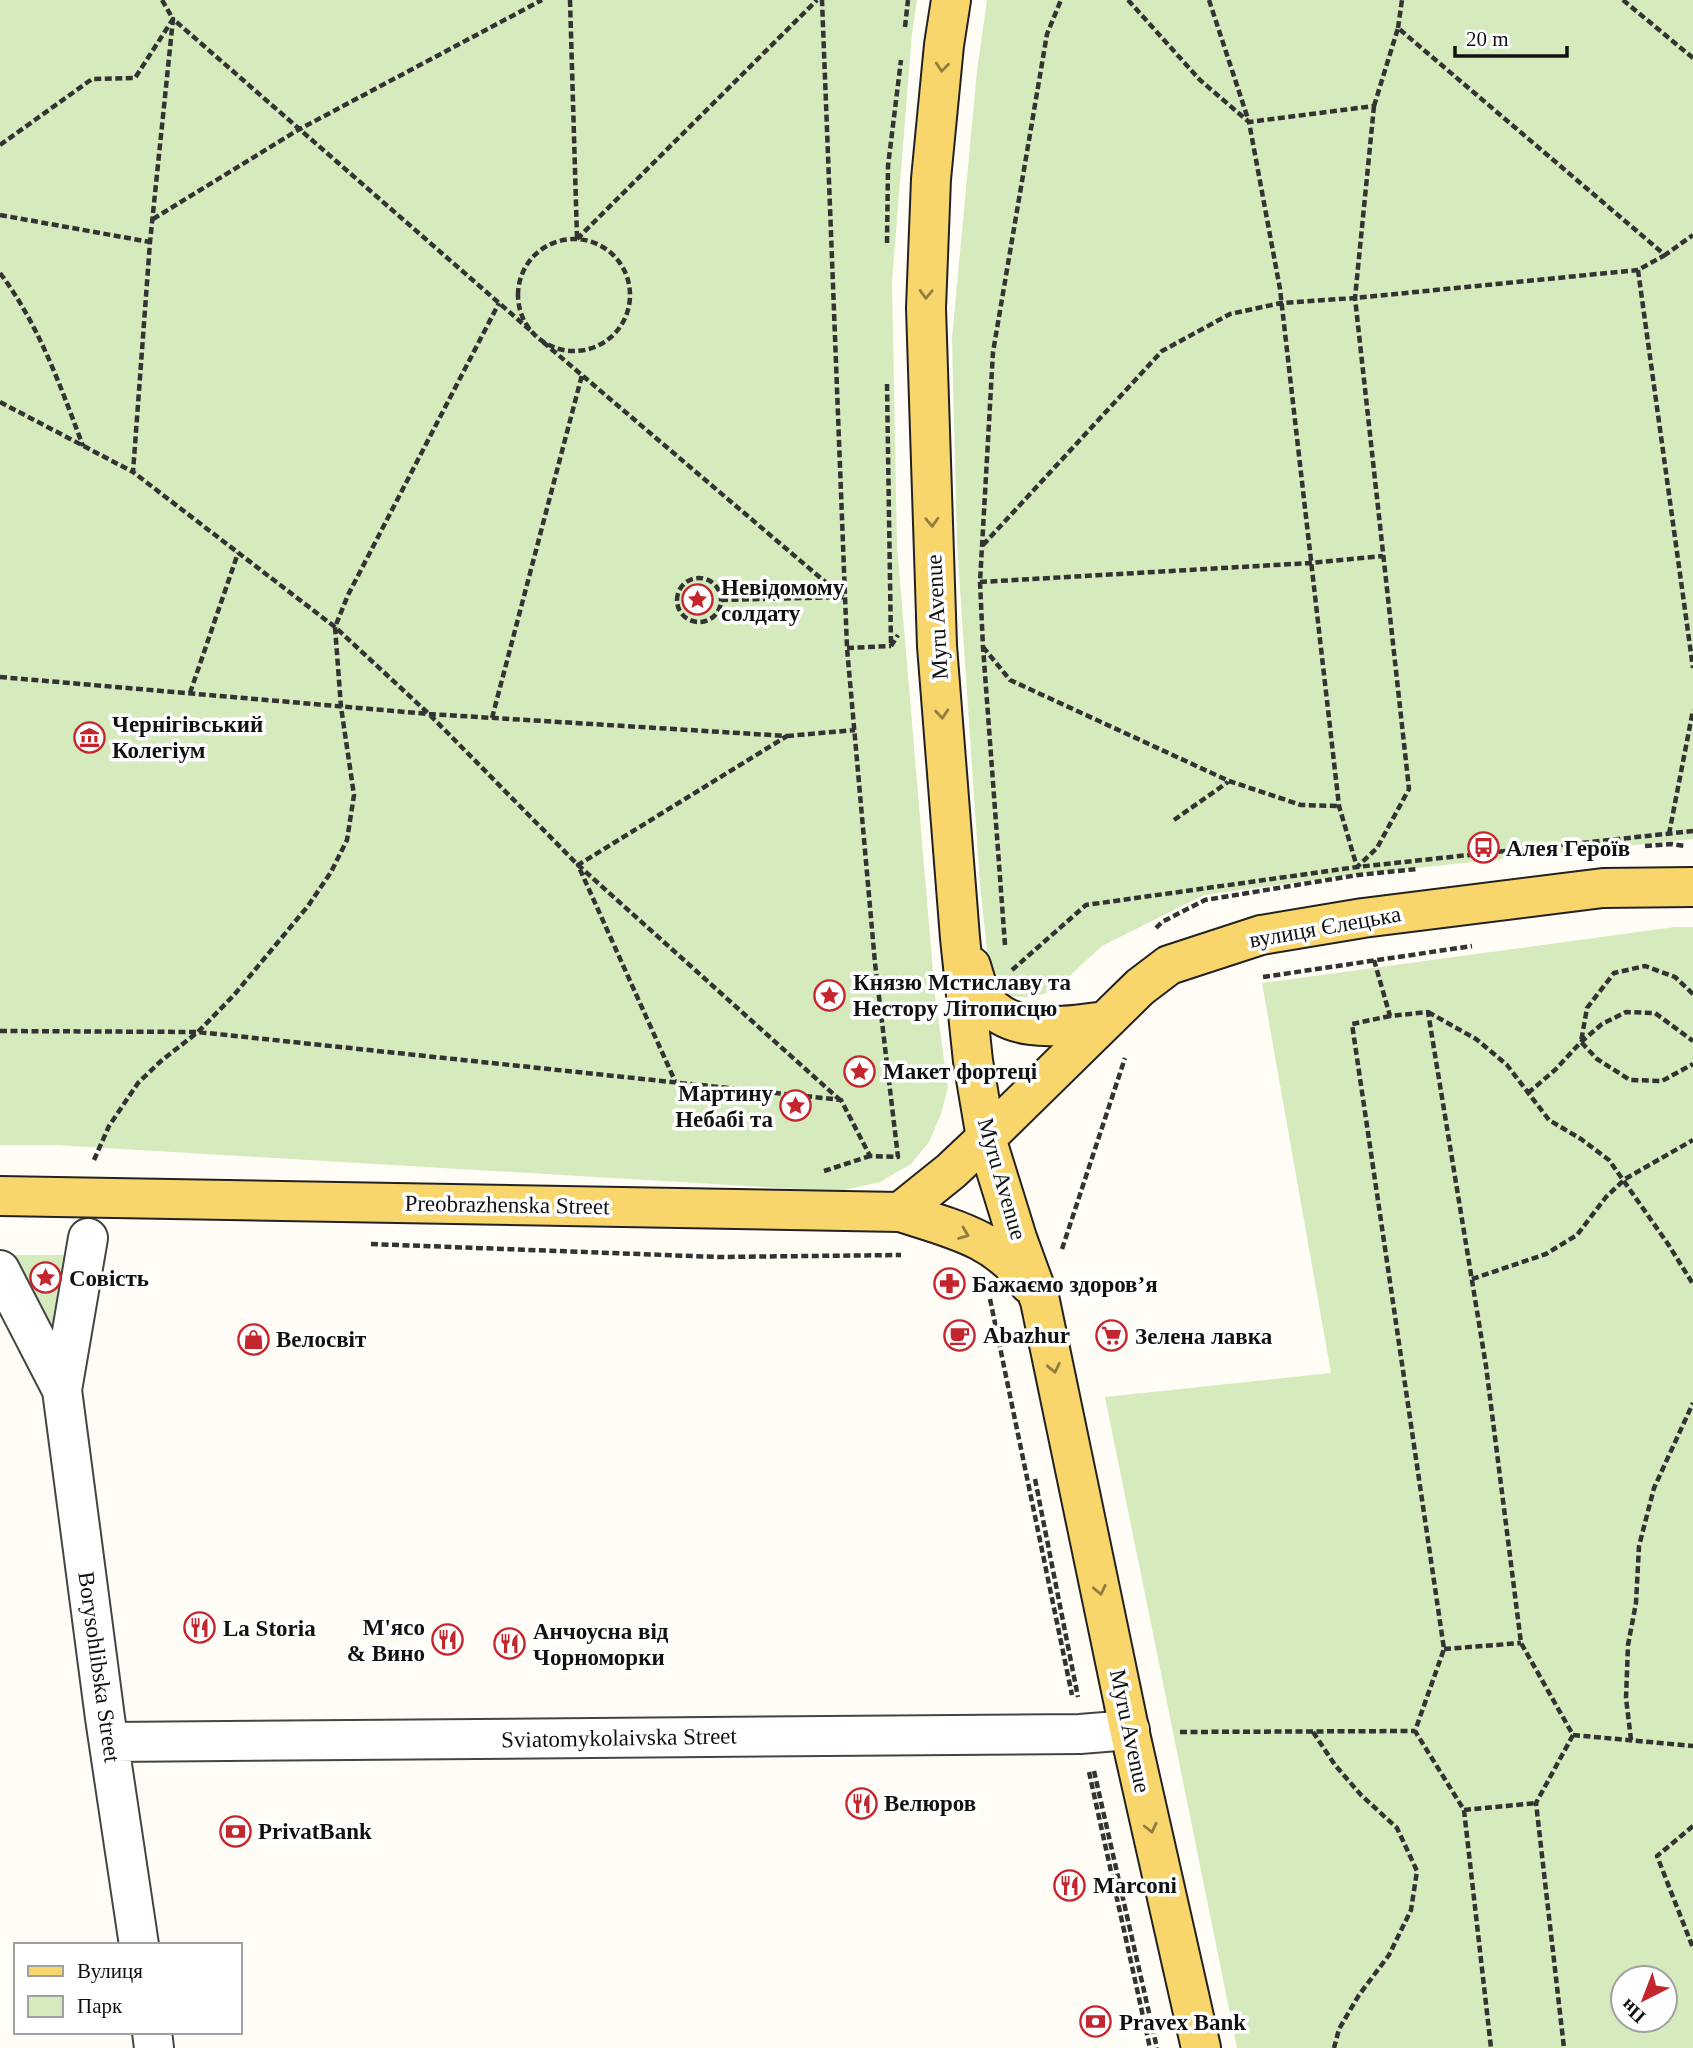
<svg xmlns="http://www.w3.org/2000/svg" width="1693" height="2048" font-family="'Times New Roman',serif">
	<rect width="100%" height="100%" fill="#fffdf5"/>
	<path fill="#d5ebbd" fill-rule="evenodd" d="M0,0H917L912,34L892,281L897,545L935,996L948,1087L941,1114L929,1142L911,1164L880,1182L844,1190H813L56,1145H0Z
		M987,0H1693V839L1358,874L1204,895L1102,946L1064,981L1046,993L1031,998L1011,996L996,985L989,969L980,885L957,544L952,338L977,71Z
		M1675,927H1693V2048H1237L1105,1397L1331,1373L1262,983ZM1623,1978H1665V2020H1623Z
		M10,1255H72L54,1350Z"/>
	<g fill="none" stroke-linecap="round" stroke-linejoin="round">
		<defs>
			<path id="minor" d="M88,1238L62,1390L105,1718L139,1945
				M0,1270L62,1390
				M109,1742L1080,1734L1130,1730
				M152,2032L154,2048"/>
			<path id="major" d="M951,0L944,45L931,179L926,308L937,646L960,938L973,1061L986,1138L1017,1238L1040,1301L1131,1738L1201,2048
				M971,966C974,975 976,984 980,992C1003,1038 1064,1026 1105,1021
				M0,1196L900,1212L951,1171L986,1138L1140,987L1169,965L1261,935L1363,918L1603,888L1693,887
				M900,1212C950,1228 998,1238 1029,1284"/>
		</defs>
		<use href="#minor" stroke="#444" stroke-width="42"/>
		<use href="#major" stroke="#222" stroke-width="42"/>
		<path stroke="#333" stroke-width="4.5" stroke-dasharray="7 3.5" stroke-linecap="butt" d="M162,0L173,19L150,242L133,472L335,627L429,714L578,865L840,1100
			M570,0L577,238
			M1128,0L1200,80L1249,122
			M1209,0L1248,119
			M1623,0L1693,58
			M905,27L908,0
			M1398,28L1402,0
			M1374,106L1355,298L1409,789L1377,848L1357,867L1339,806L1280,289L1249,122Z
			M1374,106L1398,28L1665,255L1693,235
			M0,145L92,79L135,78L173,19L530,330
			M0,215L150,242
			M153,219L298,130L542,0
			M577,239L817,0
			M518 295a56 56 0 1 1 112 0a56 56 0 1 1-112 0Z
			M887,243L888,166L901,60
			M1638,270L1693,668
			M0,273C39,325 60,385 83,446
			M543,342L843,597
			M887,384L891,645
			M0,402L133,472
			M983,545L1162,351L1230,314L1281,303L1355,298L1638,270L1665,255
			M677 600a22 22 0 1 1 44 0a22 22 0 1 1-44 0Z
			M980,582L1310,563L1383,556
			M721,600L843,597
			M891,646L898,635
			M983,647L1010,680L1229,781L1301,805L1339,806
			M847,648L891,646
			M0,677L429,714L787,736L578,865L675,1081
			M190,693L238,553
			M492,718L582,375
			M787,736L855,730
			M1174,820L1228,782
			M1669,834L1693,710
			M1645,846L1671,844L1685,846
			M1156,928L1162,922L1205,900L1358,875L1417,869
			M1005,945L983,647L980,582L993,352L1047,34L1061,0
			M1374,960L1390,1016L1428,1012L1486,1366L1521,1643L1573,1735L1536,1803L1564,2048
			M1012,970L1086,905L1357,867L1693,831
			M1263,977L1472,946
			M1693,994L1675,977L1645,966L1614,973L1587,1008L1581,1042L1597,1059L1630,1080L1662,1081L1693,1064
			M1428,1012L1476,1039L1507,1065L1549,1120L1581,1139L1609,1160L1668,1244L1693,1284
			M1390,1016L1352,1024L1444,1649L1415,1731L1464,1810L1491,2048
			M0,1031L198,1032L823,1098L841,1100L870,1156L898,1157L875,963L847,648L822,0
			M1528,1093L1555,1070L1581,1042L1602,1024L1626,1012L1655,1013L1693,1041
			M94,1160L109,1126L138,1083L161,1061L198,1032L234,995L308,906L331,872L347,840L354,795L341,707L335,627L348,595L499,303
			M824,1171L870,1156
			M371,1244L718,1257L901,1255
			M1062,1249L1125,1058
			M1472,1279L1546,1254L1577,1235L1606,1197L1625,1179L1693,1140
			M990,1299L1072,1695
			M1035,1479L1078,1697
			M1444,1649L1521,1643
			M1180,1732L1415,1731
			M1313,1732L1335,1765L1361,1795L1397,1828L1417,1871L1411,1910L1389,1955L1359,1995L1339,2029L1334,2048
			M1573,1735L1693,1746
			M1631,1740L1626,1698L1628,1645L1636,1603L1639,1546L1654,1488L1693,1403
			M1094,1771L1157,2048
			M1089,1772L1150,2048
			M1464,1810L1536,1803
			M1693,1826L1657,1856L1693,1948"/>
		<use href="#minor" stroke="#fff" stroke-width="38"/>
		<use href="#major" stroke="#f9d66b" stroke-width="38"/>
	</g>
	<defs><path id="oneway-chevron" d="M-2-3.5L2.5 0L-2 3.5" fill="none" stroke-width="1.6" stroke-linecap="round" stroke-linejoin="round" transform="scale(1.75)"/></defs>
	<g stroke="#917d42">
		<use href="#oneway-chevron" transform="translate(942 67) rotate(96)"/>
		<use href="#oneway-chevron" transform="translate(926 294) rotate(92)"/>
		<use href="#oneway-chevron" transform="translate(932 522) rotate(88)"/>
		<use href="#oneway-chevron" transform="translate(942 714) rotate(85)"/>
		<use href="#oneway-chevron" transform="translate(964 1234) rotate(21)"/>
		<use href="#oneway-chevron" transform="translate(1054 1368) rotate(78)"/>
		<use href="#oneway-chevron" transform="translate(1100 1590) rotate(78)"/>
		<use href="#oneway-chevron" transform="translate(1151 1828) rotate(77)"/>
	</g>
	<defs>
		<symbol id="sight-ring" viewBox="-11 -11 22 22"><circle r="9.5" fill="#fff" stroke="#c4262e" stroke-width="1.5"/><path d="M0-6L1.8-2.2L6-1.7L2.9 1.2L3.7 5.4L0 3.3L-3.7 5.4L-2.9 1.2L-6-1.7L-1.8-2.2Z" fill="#c4262e"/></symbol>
		<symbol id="museum-ring" viewBox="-11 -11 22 22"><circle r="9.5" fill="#fff" stroke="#c4262e" stroke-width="1.5"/><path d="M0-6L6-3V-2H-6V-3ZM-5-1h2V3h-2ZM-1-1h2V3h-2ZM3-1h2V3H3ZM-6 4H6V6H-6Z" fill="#c4262e"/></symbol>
		<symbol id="bus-ring" viewBox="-11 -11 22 22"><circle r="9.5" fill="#fff" stroke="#c4262e" stroke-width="1.5"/><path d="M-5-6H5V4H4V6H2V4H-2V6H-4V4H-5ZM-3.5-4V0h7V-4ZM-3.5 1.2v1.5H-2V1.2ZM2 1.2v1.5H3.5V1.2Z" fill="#c4262e"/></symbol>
		<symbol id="pharmacy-ring" viewBox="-11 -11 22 22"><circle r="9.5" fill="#fff" stroke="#c4262e" stroke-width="1.5"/><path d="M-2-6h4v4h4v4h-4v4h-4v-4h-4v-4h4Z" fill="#c4262e"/></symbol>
		<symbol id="cafe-ring" viewBox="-11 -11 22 22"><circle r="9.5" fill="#fff" stroke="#c4262e" stroke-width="1.5"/><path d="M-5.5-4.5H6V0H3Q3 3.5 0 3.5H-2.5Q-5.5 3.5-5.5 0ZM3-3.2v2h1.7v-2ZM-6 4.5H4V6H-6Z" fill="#c4262e"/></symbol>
		<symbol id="supermarket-ring" viewBox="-11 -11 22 22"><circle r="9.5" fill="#fff" stroke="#c4262e" stroke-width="1.5"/><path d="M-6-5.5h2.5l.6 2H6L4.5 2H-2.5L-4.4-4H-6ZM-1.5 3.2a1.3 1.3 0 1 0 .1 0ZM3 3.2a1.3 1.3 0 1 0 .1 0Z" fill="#c4262e"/></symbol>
		<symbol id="shop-ring" viewBox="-11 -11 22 22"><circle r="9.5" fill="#fff" stroke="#c4262e" stroke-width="1.5"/><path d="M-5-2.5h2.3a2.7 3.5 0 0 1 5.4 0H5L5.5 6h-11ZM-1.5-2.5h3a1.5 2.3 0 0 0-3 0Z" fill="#c4262e"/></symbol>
		<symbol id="restaurant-ring" viewBox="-11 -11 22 22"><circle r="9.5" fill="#fff" stroke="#c4262e" stroke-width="1.5"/><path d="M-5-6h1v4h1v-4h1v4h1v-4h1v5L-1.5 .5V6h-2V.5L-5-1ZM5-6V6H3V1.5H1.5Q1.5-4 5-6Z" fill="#c4262e"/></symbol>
		<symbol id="bank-ring" viewBox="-11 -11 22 22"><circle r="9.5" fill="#fff" stroke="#c4262e" stroke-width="1.5"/><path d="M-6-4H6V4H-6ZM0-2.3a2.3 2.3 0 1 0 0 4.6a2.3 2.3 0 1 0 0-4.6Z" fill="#c4262e"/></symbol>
	</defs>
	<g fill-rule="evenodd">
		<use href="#sight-ring" x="680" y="582" width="35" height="35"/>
		<use href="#museum-ring" x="72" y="720" width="35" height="35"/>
		<use href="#bus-ring" x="1466" y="830" width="35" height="35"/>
		<use href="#sight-ring" x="812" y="978" width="35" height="35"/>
		<use href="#sight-ring" x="842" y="1054" width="35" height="35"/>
		<use href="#sight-ring" x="778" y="1088" width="35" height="35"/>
		<use href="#sight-ring" x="28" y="1260" width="35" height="35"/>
		<use href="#pharmacy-ring" x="932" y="1266" width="35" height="35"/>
		<use href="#cafe-ring" x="942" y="1318" width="35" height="35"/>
		<use href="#supermarket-ring" x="1094" y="1318" width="35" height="35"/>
		<use href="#shop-ring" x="236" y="1322" width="35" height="35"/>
		<use href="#restaurant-ring" x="182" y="1610" width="35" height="35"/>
		<use href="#restaurant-ring" x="430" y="1622" width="35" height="35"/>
		<use href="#restaurant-ring" x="492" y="1626" width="35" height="35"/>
		<use href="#restaurant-ring" x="844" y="1786" width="35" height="35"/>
		<use href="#bank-ring" x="218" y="1814" width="35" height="35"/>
		<use href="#restaurant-ring" x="1052" y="1868" width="35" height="35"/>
		<use href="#bank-ring" x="1078" y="2004" width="35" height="35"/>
	</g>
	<g text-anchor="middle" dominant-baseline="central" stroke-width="7" stroke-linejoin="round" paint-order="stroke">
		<g font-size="23" font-weight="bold" fill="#111" stroke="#fff" text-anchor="start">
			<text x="721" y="587">Невідомому<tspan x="721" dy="26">солдату</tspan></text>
			<text x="112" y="724">Чернігівський<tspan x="112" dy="26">Колегіум</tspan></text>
			<text x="1506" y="848">Алея Героїв</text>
			<text x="853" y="982">Князю Мстиславу та<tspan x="853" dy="26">Нестору Літописцю</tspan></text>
			<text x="883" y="1071">Макет фортеці</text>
			<text x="773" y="1093" text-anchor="end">Мартину<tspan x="773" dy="26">Небабі та</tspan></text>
			<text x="69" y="1278">Совість</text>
			<text x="972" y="1284">Бажаємо здоров’я</text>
			<text x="983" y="1335">Abazhur</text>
			<text x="1135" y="1336">Зелена лавка</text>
			<text x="276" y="1339">Велосвіт</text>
			<text x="425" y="1627" text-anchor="end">М'ясо<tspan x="425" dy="26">&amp; Вино</tspan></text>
			<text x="223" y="1628">La Storia</text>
			<text x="533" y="1631">Анчоусна від<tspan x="533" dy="26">Чорноморки</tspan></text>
			<text x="884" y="1803">Велюров</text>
			<text x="258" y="1831">PrivatBank</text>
			<text x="1093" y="1885">Marconi</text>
			<text x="1119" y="2022">Pravex Bank</text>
		</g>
		<g font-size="23" fill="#111" stroke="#fff">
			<text transform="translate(937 617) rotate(-93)">Myru Avenue</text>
			<text transform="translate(1325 927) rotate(-10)">вулиця Єлецька</text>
			<text transform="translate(1002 1179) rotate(74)">Myru Avenue</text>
			<text transform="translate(507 1205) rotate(1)">Preobrazhenska Street</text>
			<text transform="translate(99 1667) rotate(82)">Borysohlibska Street</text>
			<text transform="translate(1130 1731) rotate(78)">Myru Avenue</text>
			<text transform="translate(619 1738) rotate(-1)">Sviatomykolaivska Street</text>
		</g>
	</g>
	<rect x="14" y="1943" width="228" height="91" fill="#ffffff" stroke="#a0a0a0" stroke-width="2"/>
	<rect x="28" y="1966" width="35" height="10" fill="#f9d66b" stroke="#a0a0a0" stroke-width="2"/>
	<text x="77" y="1978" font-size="21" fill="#111111">Вулиця</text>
	<rect x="28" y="1996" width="35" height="21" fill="#d5ebbd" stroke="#a0a0a0" stroke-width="2"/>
	<text x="77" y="2013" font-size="21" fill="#111111">Парк</text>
	<g transform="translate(1644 1999) rotate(222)"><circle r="33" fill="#ffffff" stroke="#a0a0a0" stroke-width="2"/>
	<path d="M0-5L12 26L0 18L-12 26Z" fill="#c4262e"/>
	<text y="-10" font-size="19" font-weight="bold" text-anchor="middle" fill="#111111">Пн</text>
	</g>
	<path d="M1455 46v10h112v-10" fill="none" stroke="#111111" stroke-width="3.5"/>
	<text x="1466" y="46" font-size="21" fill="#111111" stroke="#ffffff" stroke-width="5" paint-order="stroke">20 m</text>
</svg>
